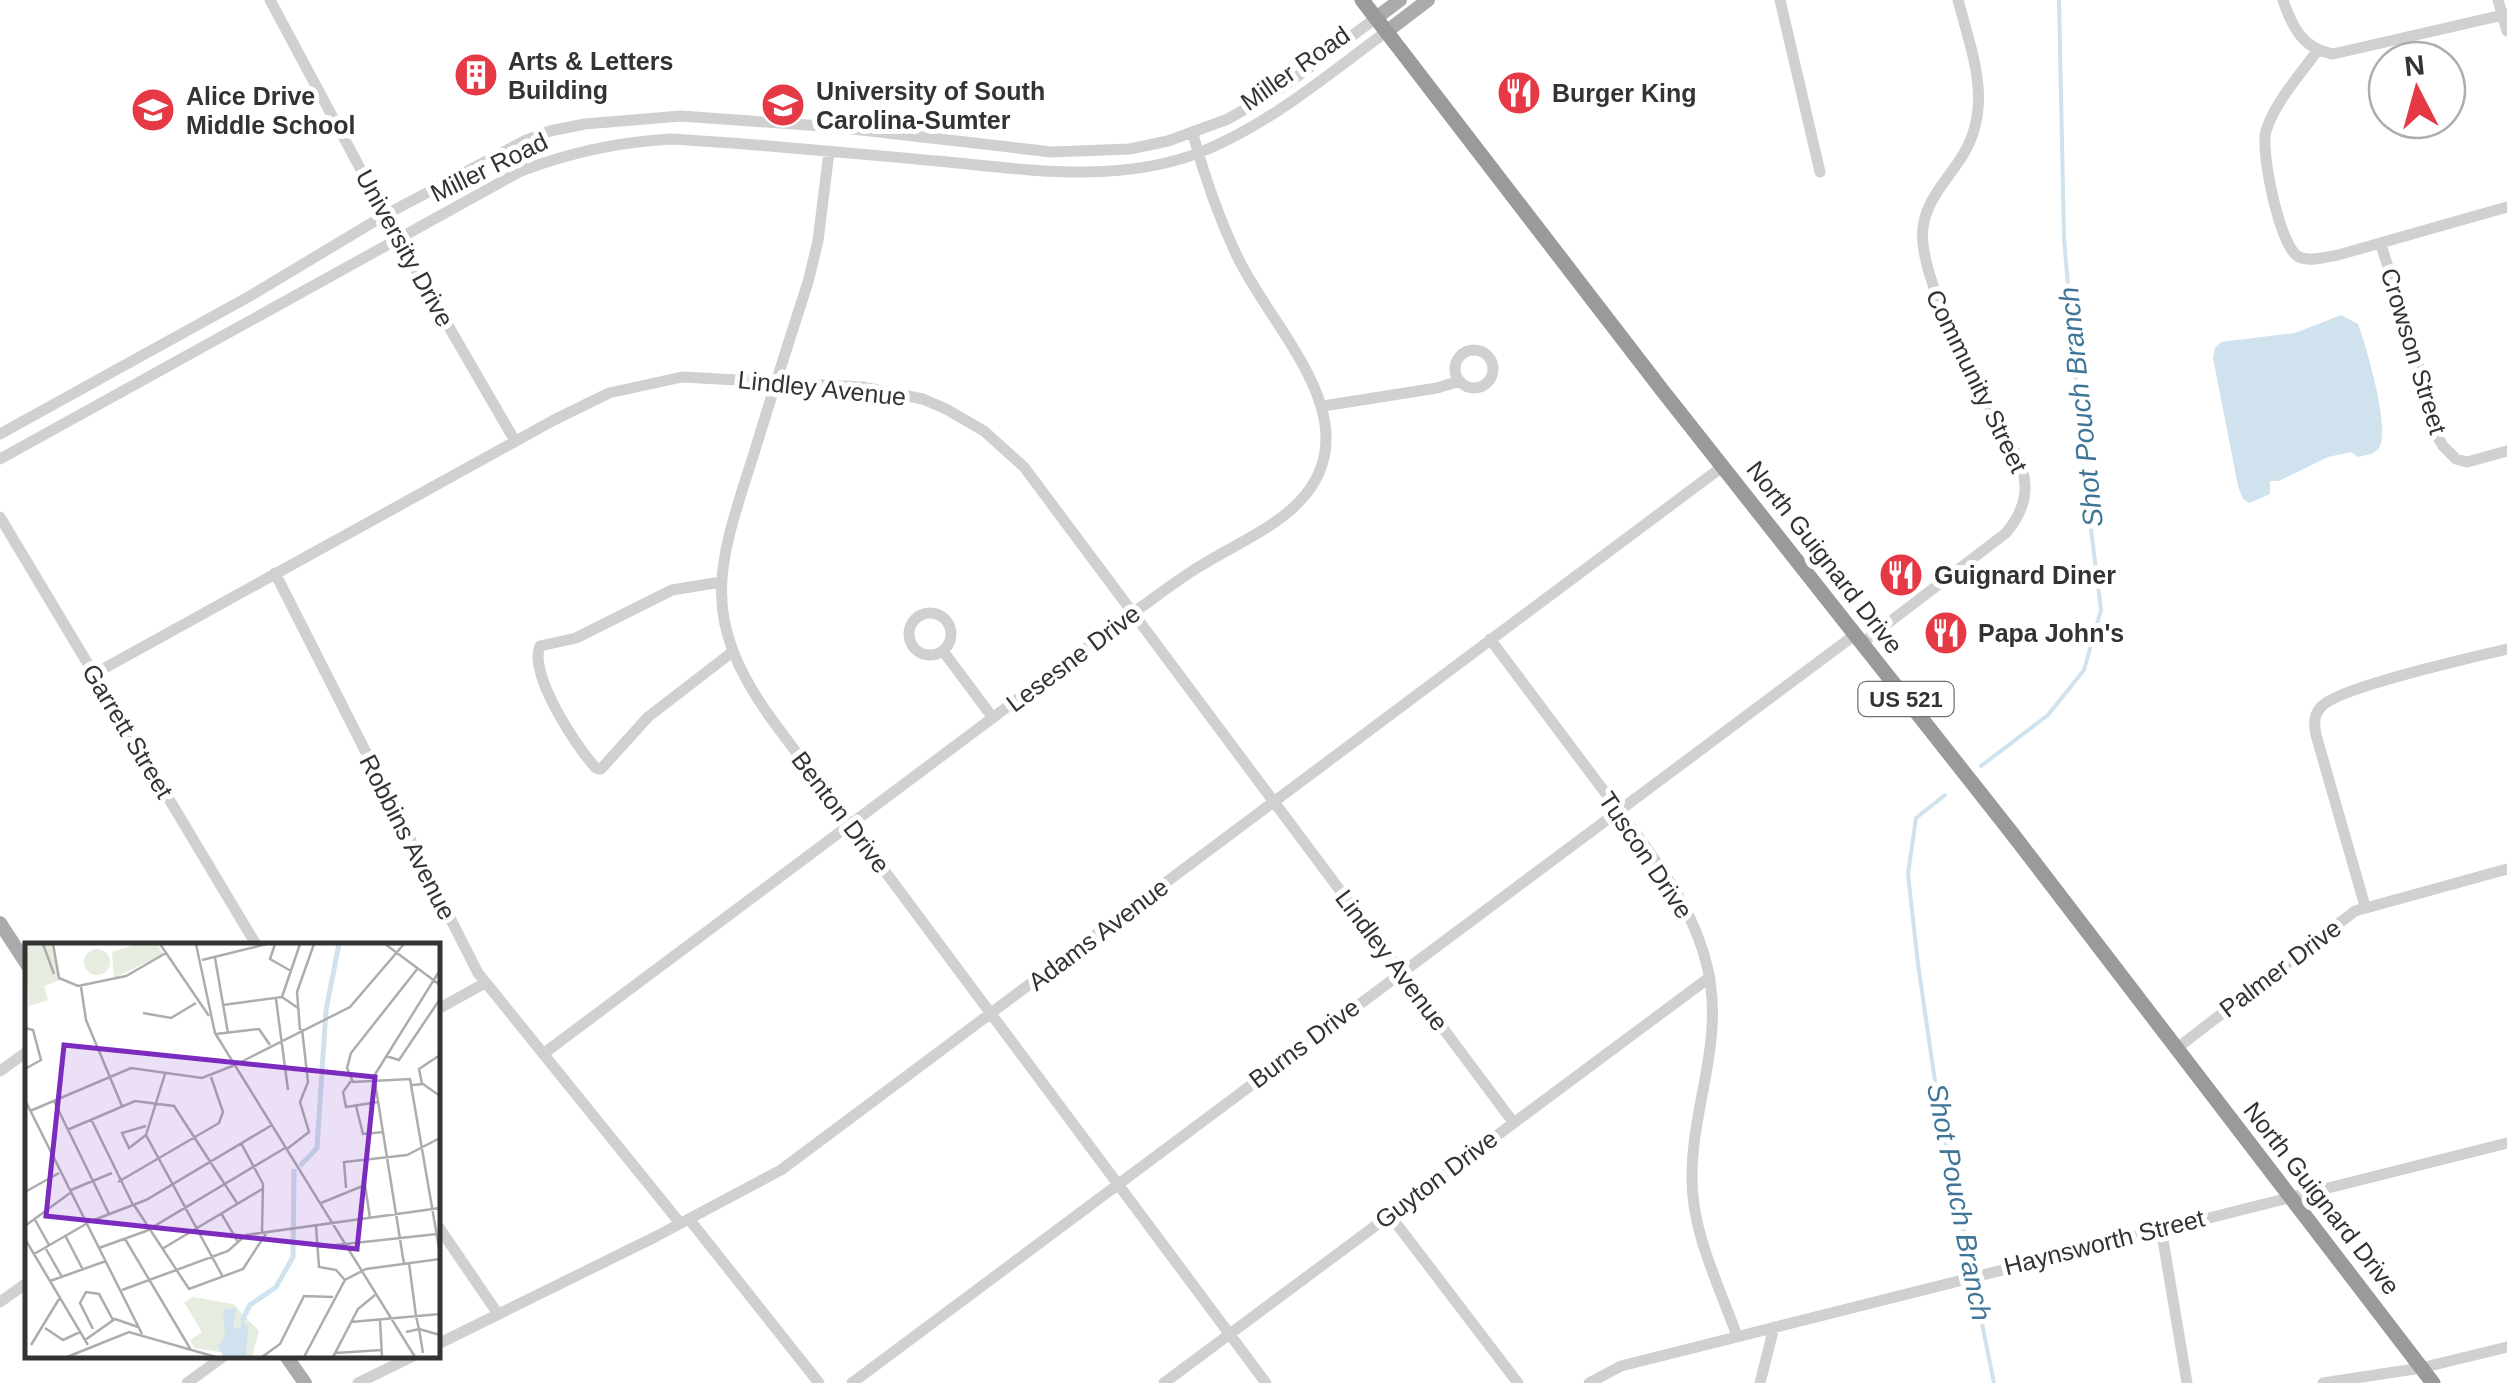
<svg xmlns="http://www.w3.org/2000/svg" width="2507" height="1383" font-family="Arial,sans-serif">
	<rect width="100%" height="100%" fill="#fff"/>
	<path fill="#cfe2ee" d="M2341,315L2358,324C2366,346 2391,429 2379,448C2374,455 2365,455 2358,457L2351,452L2328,457L2279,481H2270V494L2249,503L2243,499L2238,486L2213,358L2215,348L2221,342L2295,333Z"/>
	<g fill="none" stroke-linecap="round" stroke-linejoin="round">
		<path stroke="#cfe2ee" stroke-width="4" d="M1981,766L2048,715L2084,670L2101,610L2083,465L2064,238L2059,0
			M1945,795L1916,818L1908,874L1918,964L1939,1109L1994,1383"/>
		<path stroke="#d0d0d0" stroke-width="11" d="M270,0L398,239L515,441
			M1780,0L1820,172
			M2283,0C2292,27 2303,49 2333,54L2507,14
			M2498,0L2507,31
			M2317,51C2300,75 2275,102 2266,131C2260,151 2280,248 2299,257C2310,262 2327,257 2338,255L2507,207
			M829,152L818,241L808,282C790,338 772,394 755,450C720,561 696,613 770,717L1266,1383
			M2381,245L2414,348L2435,432L2443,446L2456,459L2467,462L2507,451
			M1455 369a19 19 0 1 1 38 0a19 19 0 1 1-38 0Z
			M1323,406L1437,388L1460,381
			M0,434L250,296L385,215L524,141L550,131L585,124L681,116L835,127L1052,152L1130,149L1168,141L1228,119L1283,87L1376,18
			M0,459L521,171C571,152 617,142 671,139C760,144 848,153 937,161C1024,169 1117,185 1201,152C1270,124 1327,75 1386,32
			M0,517L257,946
			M275,573L478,973L680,1223
			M721,582L672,590L576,638L540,646C528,673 576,747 596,768L601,769L648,717L731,653
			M909 634a21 21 0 1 1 42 0a21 21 0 1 1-42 0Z
			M1490,639C1528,690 1566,740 1604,791C1647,850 1698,906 1710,981C1721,1048 1692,1110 1692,1176C1691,1231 1719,1285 1737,1336
			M1862,643L2006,533C2026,509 2030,487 2019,459C1991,410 1916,280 1923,228C1926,201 1945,182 1959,161C1995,109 1973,57 1958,0
			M943,651L993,718
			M94,674L554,420L609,393L682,377L862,387L923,399L946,409L984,431L1024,467L1513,1122
			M2365,906L2316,735C2314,724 2313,715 2322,706C2339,687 2474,657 2507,649
			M438,1009L485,983
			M2176,1049L2355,911L2507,869
			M543,1054L1133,613C1156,597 1178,579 1202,565C1234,545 1273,529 1299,502C1375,423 1271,329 1237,256C1219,218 1204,175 1193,134
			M0,1071L28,1051
			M1389,1214L1518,1383
			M689,1219L819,1383
			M438,1226L498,1314
			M2161,1228L2187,1383
			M0,1302L28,1282
			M438,1344L655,1237L781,1170L1722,467
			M187,1383L224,1356
			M358,1383L413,1356
			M852,1383L1856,634
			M1164,1383L1710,977
			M1589,1383L1621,1366L2507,1143
			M1760,1383L1774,1327
			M2323,1383L2421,1368L2507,1347"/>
		<path stroke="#ababab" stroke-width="14" d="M1376,18L1400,0
			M1386,32L1428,0
			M0,923L28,966
			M286,1356L305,1383"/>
		<path stroke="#9a9a9a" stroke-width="15" d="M1362,0L1662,390L2011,832L2433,1383"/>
	</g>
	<defs>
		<symbol id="building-disc" viewBox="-11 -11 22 22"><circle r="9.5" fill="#e63946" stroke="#fff"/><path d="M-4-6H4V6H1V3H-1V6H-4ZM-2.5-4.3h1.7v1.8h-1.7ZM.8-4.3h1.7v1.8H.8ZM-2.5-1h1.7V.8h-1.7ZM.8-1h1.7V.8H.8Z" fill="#fff"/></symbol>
		<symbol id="restaurant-disc" viewBox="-11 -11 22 22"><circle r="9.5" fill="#e63946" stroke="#fff"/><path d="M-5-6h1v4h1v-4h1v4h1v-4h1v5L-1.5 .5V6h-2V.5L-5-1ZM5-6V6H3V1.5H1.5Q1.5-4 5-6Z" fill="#fff"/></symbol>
		<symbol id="university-disc" viewBox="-11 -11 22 22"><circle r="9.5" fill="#e63946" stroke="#fff"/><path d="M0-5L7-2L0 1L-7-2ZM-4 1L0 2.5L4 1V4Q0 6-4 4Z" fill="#fff"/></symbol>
		<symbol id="school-disc" viewBox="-11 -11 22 22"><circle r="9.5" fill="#e63946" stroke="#fff"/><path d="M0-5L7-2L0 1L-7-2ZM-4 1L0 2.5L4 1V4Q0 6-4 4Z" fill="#fff"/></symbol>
	</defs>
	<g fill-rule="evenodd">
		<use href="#building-disc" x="451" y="50" width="50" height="50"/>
		<use href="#restaurant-disc" x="1494" y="68" width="50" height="50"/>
		<use href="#university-disc" x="758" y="80" width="50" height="50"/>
		<use href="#school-disc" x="128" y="85" width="50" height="50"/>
		<use href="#restaurant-disc" x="1876" y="550" width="50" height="50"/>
		<use href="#restaurant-disc" x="1921" y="608" width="50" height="50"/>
	</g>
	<g text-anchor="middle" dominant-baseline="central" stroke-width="10" stroke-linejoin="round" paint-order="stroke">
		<rect fill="#fff" stroke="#707070" stroke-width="2.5" x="1858.5" y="682" width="95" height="34" rx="8"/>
		<g font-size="22" font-weight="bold" fill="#333">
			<text x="1906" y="699">US 521</text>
		</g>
		<g font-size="25" font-weight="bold" fill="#333" stroke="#fff" text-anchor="start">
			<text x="508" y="61">Arts &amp; Letters<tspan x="508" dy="29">Building</tspan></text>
			<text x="816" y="91">University of South<tspan x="816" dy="29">Carolina-Sumter</tspan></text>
			<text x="1552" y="93">Burger King</text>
			<text x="186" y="96">Alice Drive<tspan x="186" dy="29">Middle School</tspan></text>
			<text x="1934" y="575">Guignard Diner</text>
			<text x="1978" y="633">Papa John's</text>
		</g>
		<g font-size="25" fill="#333" stroke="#fff">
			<text transform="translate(1295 68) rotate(-35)">Miller Road</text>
			<text transform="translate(489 167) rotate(-26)">Miller Road</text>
			<text transform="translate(405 248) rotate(61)">University Drive</text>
			<text transform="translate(2414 351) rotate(73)">Crowson Street</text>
			<text transform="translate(1977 381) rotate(64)">Community Street</text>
			<text transform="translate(822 388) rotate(6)">Lindley Avenue</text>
			<text transform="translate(1825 557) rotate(52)">North Guignard Drive</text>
			<text transform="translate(1073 658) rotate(-37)">Lesesne Drive</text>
			<text transform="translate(128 731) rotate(59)">Garrett Street</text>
			<text transform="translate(841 812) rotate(53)">Benton Drive</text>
			<text transform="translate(408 837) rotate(63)">Robbins Avenue</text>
			<text transform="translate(1646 855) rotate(56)">Tuscon Drive</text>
			<text transform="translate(1098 934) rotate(-37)">Adams Avenue</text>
			<text transform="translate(1392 960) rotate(53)">Lindley Avenue</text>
			<text transform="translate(2280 968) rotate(-37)">Palmer Drive</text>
			<text transform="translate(1304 1043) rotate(-37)">Burns Drive</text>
			<text transform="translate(1436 1179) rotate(-37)">Guyton Drive</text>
			<text transform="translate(2322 1198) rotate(52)">North Guignard Drive</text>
			<text transform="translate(2104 1242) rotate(-14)">Haynsworth Street</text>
		</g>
		<g font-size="28" font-style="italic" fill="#3f7597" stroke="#fff">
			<text transform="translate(2081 407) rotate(-96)">Shot Pouch Branch</text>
			<text transform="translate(1959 1202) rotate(79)">Shot Pouch Branch</text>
		</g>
	</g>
	<g transform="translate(25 943)">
		<rect width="415" height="415" fill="#fff"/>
		<path d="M0,1H27L35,37L19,43L23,57L4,63ZM112,1H132L138,11L89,35L87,9ZM59 19a13 13 0 1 1 26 0a13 13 0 1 1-26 0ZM168,354L208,361L234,388L227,414L169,405L165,397L177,389L159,359Z" fill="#e6ecdf"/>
		<path d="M212,364L208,385L215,386L217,378L223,383L221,414H199L193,403L200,393L198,367Z" fill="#cfe2ee"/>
		<path fill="none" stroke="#cfe2ee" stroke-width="5" d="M275,223L292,205L301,67L314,1M217,378L225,362L251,344L268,314L269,226"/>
		<path fill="none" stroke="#adadad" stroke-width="2.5" d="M18,1L29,31M28,1L34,35L53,43L101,33L141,10M135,1L184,73M171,1L190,90L390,414M250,1L245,16L266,28M360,1L415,42M190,15L203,90M177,17L242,1M393,25L326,110L322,125L328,139L385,136L415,311M56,44L61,77L97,163M257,54L275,1M251,56L263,147M198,62L257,54L273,65M118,70L146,75L171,60M0,85L8,87L16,117L0,126M275,87L272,49L289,1M191,91L234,86L245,102M361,113L374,117L415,56M210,122L325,64L379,1M140,131L121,192L198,334M326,138L318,149L321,164L353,159M397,141L394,126L415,112M387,142L398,141L415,153M0,157L117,391M29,158L84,271M331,163L338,191L359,189M5,168L106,125L177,135L210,122M66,176L108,262M121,183L97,190L104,205L121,192M42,187L110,158L149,163L212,260M216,200L238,241L237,290M262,206L284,189L275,159L283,139L277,86M93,239L194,180L198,169L186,134M321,245L319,219L382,212L415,195M46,247L87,230M0,249L34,230M296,260L340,242L345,275M109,262L164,346L218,326L242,289M196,270L213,299M9,275L24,302M61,280L121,257L247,182M0,283L45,250M291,283L294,324L311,327L320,337M41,294L58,327M0,296L63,402M100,296L166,407M293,304L412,291M74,305L121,288L260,205M21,306L37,334M137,306L239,245M9,311L61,281M384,320L391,373M379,321L349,133L415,27M25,338L81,318M97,347L203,308L221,292L415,265M391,373L394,386L415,392M355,377L357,414M326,379L415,371M20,385L38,397L55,389M68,386L55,360L61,349L74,351L88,377M381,389L394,386L398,410M60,397L90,376L113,384M6,402L34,356M310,410L357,407M42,414L104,389L191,414M237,414L255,401L279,353L308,354M279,414L320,337L341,326L415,316M308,414L333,366L350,352"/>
		<path fill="#7b2cbf" fill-opacity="0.15" stroke="#7b2cbf" stroke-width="5" d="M39,102L350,134L332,306L21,273Z"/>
		<rect width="415" height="415" fill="none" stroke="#333" stroke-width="5"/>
	</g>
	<g transform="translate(2417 90) rotate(354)"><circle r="48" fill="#ffffff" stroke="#adadad" stroke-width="2.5"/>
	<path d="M0-8L18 38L0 25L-18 38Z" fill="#e63946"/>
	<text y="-15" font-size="28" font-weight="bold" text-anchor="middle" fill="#333333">N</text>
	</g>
</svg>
